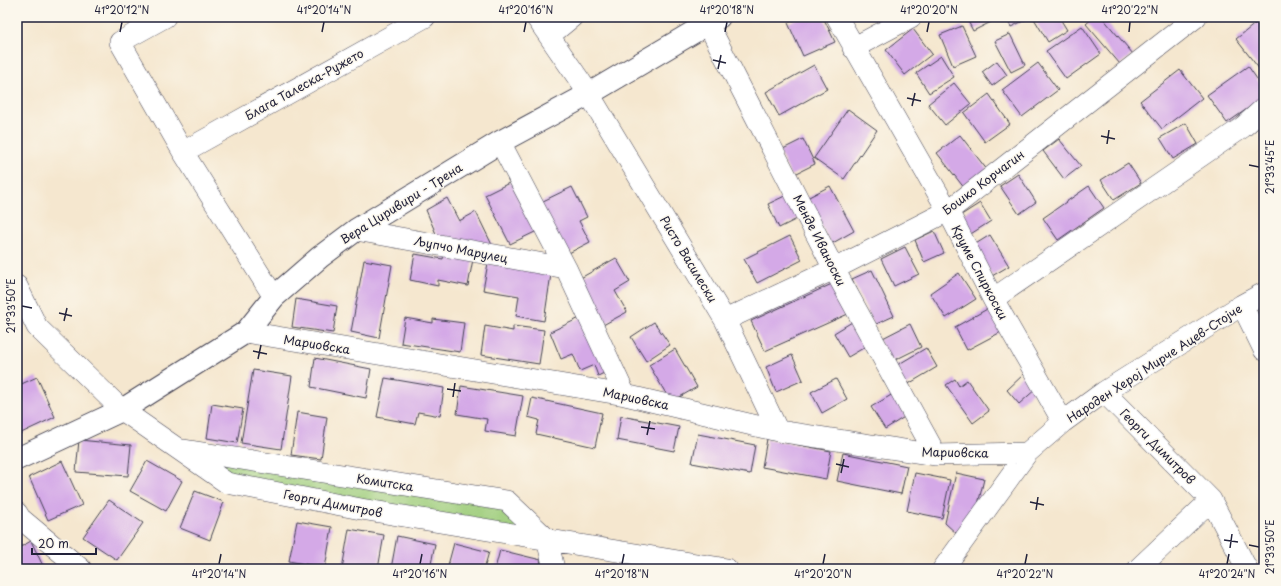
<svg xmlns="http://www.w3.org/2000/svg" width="1281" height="586" font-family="'Playpen Sans',sans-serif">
	<rect width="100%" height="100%" fill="#fbf7ec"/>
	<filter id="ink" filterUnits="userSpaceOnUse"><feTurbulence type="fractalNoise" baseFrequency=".025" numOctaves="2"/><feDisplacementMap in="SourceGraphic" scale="8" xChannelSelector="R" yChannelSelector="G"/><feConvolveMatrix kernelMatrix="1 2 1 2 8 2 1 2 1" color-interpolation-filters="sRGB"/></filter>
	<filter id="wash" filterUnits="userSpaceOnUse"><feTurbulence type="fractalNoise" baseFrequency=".012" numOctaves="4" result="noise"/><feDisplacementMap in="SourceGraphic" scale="16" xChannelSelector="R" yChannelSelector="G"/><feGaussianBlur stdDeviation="0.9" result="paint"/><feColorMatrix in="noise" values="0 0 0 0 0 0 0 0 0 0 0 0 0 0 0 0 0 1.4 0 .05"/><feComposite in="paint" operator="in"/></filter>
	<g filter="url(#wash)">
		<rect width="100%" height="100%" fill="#f5e7cf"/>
		<path fill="#9ecd7c" stroke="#60785c" d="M178,449L507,501L547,539L227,483Z"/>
		<g id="blocks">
			<path fill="#d4a9e7" d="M801,17H823L835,42L803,56L788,23Z
				M966,17H989L991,22L973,31Z
				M1006,17H1027V19L1011,27Z
				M1033,17H1059L1067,30L1048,42Z
				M1094,17H1102L1133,54L1120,64L1086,24Z
				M1261,19L1264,23V75L1236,39Z
				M962,26L976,56L953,66L940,35Z
				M1082,26L1101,54L1066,79L1046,51Z
				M913,29L932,54L905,75L886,50Z
				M1010,34L1025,65L1011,72L995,41Z
				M941,56L954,77L929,93L916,73Z
				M997,61L1007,75L992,86L982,72Z
				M1038,63L1058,90L1022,117L1002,90Z
				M814,65L827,89L779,116L766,92Z
				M1248,66L1264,89V97L1227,123L1207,95Z
				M1180,70L1202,98L1162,129L1140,101Z
				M954,83L971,104L945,125L928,104Z
				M989,94L1010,124L985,142L964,113Z
				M848,109L877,130L844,179L814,158Z
				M1186,123L1198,144L1173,159L1160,138Z
				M960,135L988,171L965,189L937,153Z
				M803,139L815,164L791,176L779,151Z
				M1059,139L1081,166L1064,179L1043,151Z
				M1128,163L1141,183L1114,200L1101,180Z
				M1018,174L1036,202L1019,214L1000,186Z
				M513,181L537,231L510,244L485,195Z
				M830,186L854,231L831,244L807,198Z
				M1089,186L1104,208L1058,240L1043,218Z
				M572,187L587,217L579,221L590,242L565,255L539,203Z
				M791,193L801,217L779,228L768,204Z
				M447,198L459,221L476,212L495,251L439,241L426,210Z
				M980,203L991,221L966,237L955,219Z
				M934,231L944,253L924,262L915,240Z
				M990,235L1009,266L992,276L974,245Z
				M790,236L802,260L757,283L744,259Z
				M905,247L919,274L894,286L881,259Z
				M415,254L443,259L444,254L473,259L468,286L438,280V286L410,280Z
				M616,258L630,282L615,291L627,312L603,325L577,280Z
				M364,260L392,265L379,338L351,332Z
				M488,263L551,274L544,321L516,316L519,296L483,290Z
				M872,270L894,316L874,325L852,279Z
				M959,273L976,299L946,318L930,293Z
				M834,283L848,314L765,351L751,321Z
				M296,299L337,306L333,333L292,327Z
				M989,308L1001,332L967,350L955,327Z
				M584,316L608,371L598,376L594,365L580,371L573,354L561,359L550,332Z
				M405,318L433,323V319L464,323L460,352L401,343Z
				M857,319L872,343L848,357L834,333Z
				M654,322L670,345L646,361L631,337Z
				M910,324L921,347L891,362L879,340Z
				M485,326L513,331V326L544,330L539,364L481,355Z
				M926,348L937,367L905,386L894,367Z
				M675,349L697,387L671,402L649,365Z
				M792,355L803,380L776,392L766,367Z
				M315,358L371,369L366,398L311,387Z
				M253,370L292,376L281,449L241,443Z
				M1024,374L1037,388L1019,404L1007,390Z
				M37,377L55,417L17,435V386Z
				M385,378L444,388L440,416L418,412L415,424L377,417Z
				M836,379L847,399L822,413L811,392Z
				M955,379L959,386L967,380L989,411L973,423L946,385Z
				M461,386L523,396L516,436L485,431L487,419L457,414Z
				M893,394L906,416L885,429L871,407Z
				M532,398L602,413L595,447L536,434L539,420L528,417Z
				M212,404L243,409L237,443L207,438Z
				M297,412L327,417L321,459L291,455Z
				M621,416L679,427L674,451L617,440Z
				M698,434L755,445L750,474L692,463Z
				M767,439L831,451L826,479L762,467Z
				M79,440L131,445L128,476L76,472Z
				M843,453L907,466L901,494L837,481Z
				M62,461L82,505L48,520L29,477Z
				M147,461L182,481L166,511L130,491Z
				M915,473L950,480L942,518L907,511Z
				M956,473L984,479L976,513L957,534L945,523Z
				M195,491L224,502L210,540L180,528Z
				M109,500L143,523L117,560L83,537Z
				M297,521L332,527L325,568L289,561Z
				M349,529L384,535L378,569H342Z
				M397,536L435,544L430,569H391Z
				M31,541L44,568L42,569H17V549Z
				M454,543L489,552L484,569H447Z
				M500,550L541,560L539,569H495Z"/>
		</g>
	</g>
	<g filter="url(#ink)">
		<use href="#blocks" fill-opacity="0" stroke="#424051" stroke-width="1"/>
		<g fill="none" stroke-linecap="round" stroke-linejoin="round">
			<defs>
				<path id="street" d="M165,17L120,42L183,152L274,297
					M536,17L589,94L725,320L778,431
					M837,17L948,211L993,299L1063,422
					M708,24L834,269L936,455
					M549,36L572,17
					M853,48L911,17
					M500,142L566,268L625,395
					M183,152L425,17
					M356,230L566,268
					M17,286L37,327L122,410L227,483L361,509L727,569
					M993,299L1243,127L1264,108
					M1242,305L1264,350
					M725,320L834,269L948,211L1196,17
					M246,332L625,395L778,431L936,455L1027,453
					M1104,392L1211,500L1247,569
					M184,450L507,501L547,539L554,569
					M17,513L20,518L81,569
					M943,569L1027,453L1063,422L1104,392L1242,305L1264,293
					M1138,569L1211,500"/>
				<path id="secondary" d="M17,459L122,410L246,332L274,297L320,257L356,230L500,142L589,94L719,17"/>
			</defs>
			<use href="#street" stroke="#424051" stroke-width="22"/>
			<use href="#secondary" stroke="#424051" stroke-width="24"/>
			<use href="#street" stroke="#fff" stroke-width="21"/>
			<use href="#secondary" stroke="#fff" stroke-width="22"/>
		</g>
	</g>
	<path fill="none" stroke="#22223b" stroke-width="1.5" d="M120,32L122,22M322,32L324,22M524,32L526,22M725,32L727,22M927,32L929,22M1129,32L1130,22M713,60L726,63M718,69L721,55M907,98L921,101M912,106L915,93M1101,136L1115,139M1107,144L1109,130M1249,165L1259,167M22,306L32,308M59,313L72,316M64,321L67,308M253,351L267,354M258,359L261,345M447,389L461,391M453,397L455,383M641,427L655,429M647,435L650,421M836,464L849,467M841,473L844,459M1030,502L1044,505M1036,510L1038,497M1224,540L1238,542M1249,545L1259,547M1230,548L1232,534M219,564L221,554M420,564L422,554M622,564L624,554M823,564L825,554M1025,564L1027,554M1227,564L1229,554"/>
	<g text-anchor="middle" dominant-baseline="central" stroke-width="3" stroke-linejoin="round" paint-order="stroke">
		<g font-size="12" fill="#22223b" stroke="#fbf7ec">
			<text transform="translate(304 84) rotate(-29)">Блага Талеска-Ружето</text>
			<text transform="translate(983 182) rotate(-37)">Бошко Корчагин</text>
			<text transform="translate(401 203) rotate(-32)">Вера Циривири - Трена</text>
			<text transform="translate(820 240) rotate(63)">Менде Иваноски</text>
			<text transform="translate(461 249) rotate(11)">Љупчо Марулец</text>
			<text transform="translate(689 259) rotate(59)">Ристо Василески</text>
			<text transform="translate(980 272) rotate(62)">Круме Спиркоски</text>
			<text transform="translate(317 344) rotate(9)">Мариовска</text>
			<text transform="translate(1154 363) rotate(-33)">Народен Херој Мирче Ацев-Стојче</text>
			<text transform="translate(636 398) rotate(12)">Мариовска</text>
			<text transform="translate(1158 446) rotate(45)">Георги Димитров</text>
			<text transform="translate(955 452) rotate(1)">Мариовска</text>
			<text transform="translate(385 482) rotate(9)">Комитска</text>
			<text transform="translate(333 503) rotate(11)">Георги Димитров</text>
		</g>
	</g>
	<rect width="1281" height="586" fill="none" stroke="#fbf7ec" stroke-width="44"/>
	<path d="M32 548v6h64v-6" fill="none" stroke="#22223b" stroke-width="2"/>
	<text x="38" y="548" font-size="12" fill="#22223b" stroke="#fbf7ec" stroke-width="3" paint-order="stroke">20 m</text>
	<rect x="22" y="22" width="1237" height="542" fill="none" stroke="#22223b" stroke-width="1.5"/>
	<g font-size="10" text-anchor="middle" fill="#22223b">
		<text x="122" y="14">41°20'12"N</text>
		<text x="324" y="14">41°20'14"N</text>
		<text x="526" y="14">41°20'16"N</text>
		<text x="727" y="14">41°20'18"N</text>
		<text x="929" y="14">41°20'20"N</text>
		<text x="1130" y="14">41°20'22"N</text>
		<text transform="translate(1270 167) rotate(-90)" y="4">21°33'45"E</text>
		<text transform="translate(11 306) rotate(-90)" y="4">21°33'50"E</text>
		<text transform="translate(1270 547) rotate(-90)" y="4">21°33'50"E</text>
		<text x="219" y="578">41°20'14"N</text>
		<text x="420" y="578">41°20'16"N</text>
		<text x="622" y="578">41°20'18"N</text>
		<text x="823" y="578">41°20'20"N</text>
		<text x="1025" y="578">41°20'22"N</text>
		<text x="1227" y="578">41°20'24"N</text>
	</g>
</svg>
